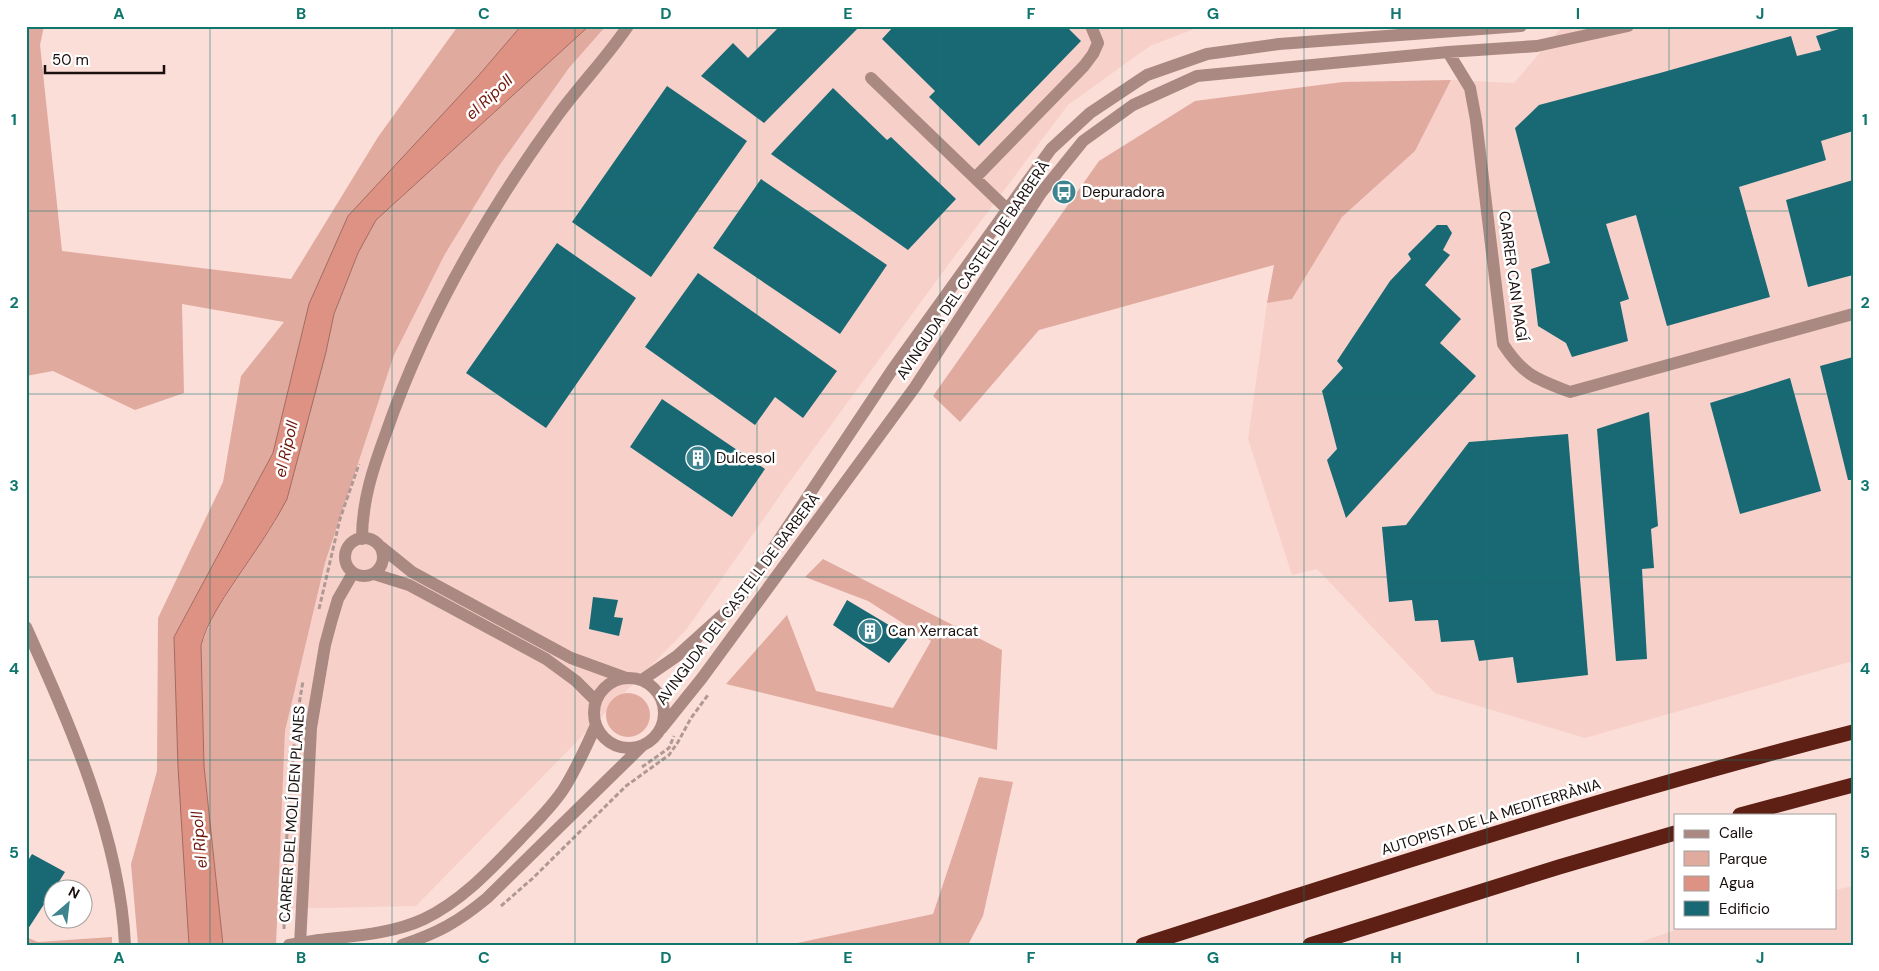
<svg xmlns="http://www.w3.org/2000/svg" width="1879" height="971" font-family="'DM Sans',sans-serif">
	<rect width="100%" height="100%" fill="#fcded8"/>
	<path fill="#f7d0c9" d="M606,26H1202L1150,46L1068,105L948,265L788,484L686,630L416,906L277,909L285,731L325,563L394,355L445,254L499,166L569,68Z
		M1563,26H1853V661L1585,738L1435,693L1317,569L1292,575L1248,439L1267,303L1292,299L1342,217L1415,151L1451,80L1514,83Z
		M1853,886V945H1632L1684,927H1835V890Z"/>
	<path fill="#e1aa9f" d="M26,26H44L40,45L62,251L291,279L378,137L458,26H521L479,75L309,304L273,453L174,637L189,945H138L131,864L157,771L158,618L223,482L241,376L284,322L182,304L184,393L135,410L53,371L26,376Z
		M589,26H606L569,68L499,166L445,254L394,355L325,563L285,731L276,945H223L204,765L201,645L215,612L276,520L326,352L334,314L358,253L376,220Z
		M1451,80L1415,151L1342,217L1292,299L1267,303L1274,265L1039,330L960,422L933,396L1099,161L1195,101L1343,82Z
		M823,559L1002,650L997,750L726,684L787,615L816,691L893,708L931,641L868,601L805,577Z
		M606 715a22 22 0 1 1 44 0a22 22 0 1 1-44 0Z
		M979,777L1013,782L983,916L968,945H788L933,914Z
		M26,937L38,942L112,937V945H26Z"/>
	<path fill="#dd9284" stroke="#a26b60" d="M521,26H589L376,220L358,253L334,314L326,352L287,499C272,528 253,554 235,581C221,602 208,621 201,645L204,766L223,945H189L178,767L174,637L273,453L309,304L348,216L479,75Z"/>
	<path fill="#196974" d="M780,26H860L764,123L701,76L733,43L748,58Z
		M894,26H1066L1081,41L979,146L929,97L935,91L882,39Z
		M1849,26H1853V131L1821,141L1826,160L1739,187L1770,297L1667,326L1636,215L1606,224L1629,299L1620,302L1628,341L1572,357L1566,343L1538,326L1531,269L1550,263L1515,128L1539,105L1660,73L1791,36L1797,56L1821,50L1816,36Z
		M667,86L747,141L651,277L572,222Z
		M833,88L887,140L891,137L956,199L908,250L771,154Z
		M761,179L887,265L840,334L713,248Z
		M1853,180V275L1808,287L1786,200Z
		M1437,225H1447L1452,233L1443,250L1450,255L1425,285L1461,319L1440,343L1476,376L1346,518L1327,460L1337,449L1322,391L1343,368L1337,361L1390,281L1411,259L1408,254Z
		M557,243L636,298L546,428L466,373Z
		M698,273L837,371L803,418L775,397L755,425L645,347Z
		M1853,357V480H1848L1820,366Z
		M1790,378L1821,491L1740,514L1710,403Z
		M662,399L765,469L732,517L630,447Z
		M1649,412L1658,526L1651,529L1654,568L1642,569L1647,659L1616,661L1597,429Z
		M1568,434L1588,675L1517,683L1513,657L1479,661L1474,640L1441,642L1438,620L1415,621L1412,600L1389,602L1382,527L1406,525L1469,442Z
		M593,597L618,600L614,617L623,618L619,636L589,629Z
		M847,600L909,637L889,663L833,625Z
		M32,854L65,872L55,888H52V892L26,932V864Z"/>
	<g fill="none" stroke-linecap="round" stroke-linejoin="round">
		<path stroke="#b09994" stroke-width="3" stroke-dasharray="5 2.5" stroke-linecap="butt" d="M26,28V26
			M319,609L340,519L359,464
			M297,717L303,681
			M642,767L669,748L674,736
			M501,906L533,878L626,786L669,755L678,742L691,718L708,695
			M284,929L286,847L295,733"/>
		<path stroke="#aa8982" stroke-width="12" d="M1448,52L1470,88L1476,120L1503,344C1523,375 1536,379 1570,392L1853,314
			M871,78L1008,210
			M975,178L1084,66L1093,54L1098,43L1091,26
			M345 557a19 19 0 1 1 38 0a19 19 0 1 1-38 0Z
			M362,539C362,501 373,468 386,433C425,320 488,211 558,115C580,85 607,57 628,26
			M381,547L412,572L571,658L626,678
			M374,574L409,585L546,659L576,681L596,701
			M26,627C70,725 120,837 125,945
			M594 713a35 35 0 1 1 70 0a35 35 0 1 1-70 0Z
			M642,680L677,656L739,600L892,370L1051,149L1090,113L1147,75L1207,54L1279,44L1521,26
			M661,729L702,678L915,387L1041,193L1083,141L1133,105L1197,76L1448,52L1537,46L1628,26
			M319,940C353,936 392,934 424,919C462,901 491,869 520,839C535,823 551,808 563,790C576,770 586,747 596,725
			M300,945L311,728L325,645L332,619L338,599L353,573
			M402,945C438,933 458,922 487,898L642,746"/>
		<path stroke="#5e2015" stroke-width="15" d="M1740,815L1853,785
			M1143,945C1378,870 1613,793 1853,732
			M1310,945L1559,867L1675,833"/>
		<path stroke="#aa8982" stroke-width="12" d="M289,945L319,940"/>
	</g>
	<path fill="none" stroke="#0f766e" stroke-width="1" stroke-opacity="0.55" d="M210,26V945M392,26V945M575,26V945M757,26V945M940,26V945M1122,26V945M1304,26V945M1487,26V945M1669,26V945M26,211H1853M26,394H1853M26,577H1853M26,760H1853"/>
	<defs>
		<symbol id="bus-disc" viewBox="-11 -11 22 22"><circle r="9.5" fill="#3e848f" stroke="#fff"/><path d="M-5-6H5V4H4V6H2V4H-2V6H-4V4H-5ZM-3.5-4V0h7V-4ZM-3.5 1.2v1.5H-2V1.2ZM2 1.2v1.5H3.5V1.2Z" fill="#fff"/></symbol>
		<symbol id="building-disc" viewBox="-11 -11 22 22"><circle r="9.5" fill="#3e848f" stroke="#fff"/><path d="M-4-6H4V6H1V3H-1V6H-4ZM-2.5-4.3h1.7v1.8h-1.7ZM.8-4.3h1.7v1.8H.8ZM-2.5-1h1.7V.8h-1.7ZM.8-1h1.7V.8H.8Z" fill="#fff"/></symbol>
	</defs>
	<g fill-rule="evenodd">
		<use href="#bus-disc" x="1050" y="178" width="28" height="28"/>
		<use href="#building-disc" x="684" y="444" width="28" height="28"/>
		<use href="#building-disc" x="856" y="617" width="28" height="28"/>
	</g>
	<g text-anchor="middle" dominant-baseline="central" stroke-width="5" stroke-linejoin="round" paint-order="stroke">
		<g font-size="15" fill="#190f0d" stroke="#fff" text-anchor="start">
			<text x="1082" y="192">Depuradora</text>
			<text x="716" y="458">Dulcesol</text>
			<text x="888" y="631">Can Xerracat</text>
		</g>
		<g font-size="15" fill="#190f0d" stroke="#fff">
			<text transform="translate(973 270) rotate(-56)">AVINGUDA DEL CASTELL DE BARBERÀ</text>
			<text transform="translate(1513 276) rotate(82)">CARRER CAN MAGÍ</text>
			<text transform="translate(738 599) rotate(-53)">AVINGUDA DEL CASTELL DE BARBERÀ</text>
			<text transform="translate(292 814) rotate(-86)">CARRER DEL MOLÍ DEN PLANES</text>
			<text transform="translate(1491 817) rotate(-17)">AUTOPISTA DE LA MEDITERRÀNIA</text>
		</g>
		<g font-size="16" font-style="italic" fill="#6e1609" stroke="#fff">
			<text transform="translate(489 97) rotate(-43)">el Ripoll</text>
			<text transform="translate(286 449) rotate(-77)">el Ripoll</text>
			<text transform="translate(199 840) rotate(-95)">el Ripoll</text>
		</g>
	</g>
	<rect width="1879" height="971" fill="none" stroke="#ffffff" stroke-width="55"/>
	<rect x="1674" y="814" width="162" height="115" fill="#ffffff" stroke="#a39f9e"/>
	<rect x="1684" y="830" width="25" height="8" fill="#aa8982" stroke="#a39f9e"/>
	<text x="1719" y="838" font-size="15" fill="#190f0d">Calle</text>
	<rect x="1684" y="851" width="25" height="15" fill="#e1aa9f" stroke="#a39f9e"/>
	<text x="1719" y="864" font-size="15" fill="#190f0d">Parque</text>
	<rect x="1684" y="876" width="25" height="15" fill="#dd9284" stroke="#a39f9e"/>
	<text x="1719" y="888" font-size="15" fill="#190f0d">Agua</text>
	<rect x="1684" y="901" width="25" height="15" fill="#196974" stroke="#a39f9e"/>
	<text x="1719" y="914" font-size="15" fill="#190f0d">Edificio</text>
	<g transform="translate(68 904) rotate(28)"><circle r="24" fill="#ffffff" stroke="#a39f9e"/>
	<path d="M0-4L9 19L0 12L-9 19Z" fill="#3e848f"/>
	<text y="-8" font-size="14" font-weight="bold" text-anchor="middle" fill="#190f0d">N</text>
	</g>
	<path d="M45 65v8h119v-8" fill="none" stroke="#190f0d" stroke-width="2.5"/>
	<text x="52" y="65" font-size="15" fill="#190f0d" stroke="#ffffff" stroke-width="4" paint-order="stroke">50 m</text>
	<rect x="28" y="28" width="1824" height="916" fill="none" stroke="#0f766e" stroke-width="2"/>
	<g font-size="16" text-anchor="middle" font-weight="bold" fill="#0f766e">
		<text x="119" y="19">A</text>
		<text x="301" y="19">B</text>
		<text x="484" y="19">C</text>
		<text x="666" y="19">D</text>
		<text x="848" y="19">E</text>
		<text x="1031" y="19">F</text>
		<text x="1213" y="19">G</text>
		<text x="1396" y="19">H</text>
		<text x="1578" y="19">I</text>
		<text x="1760" y="19">J</text>
		<text x="14" y="125">1</text>
		<text x="1865" y="125">1</text>
		<text x="14" y="308">2</text>
		<text x="1865" y="308">2</text>
		<text x="14" y="491">3</text>
		<text x="1865" y="491">3</text>
		<text x="14" y="674">4</text>
		<text x="1865" y="674">4</text>
		<text x="14" y="858">5</text>
		<text x="1865" y="858">5</text>
		<text x="119" y="963">A</text>
		<text x="301" y="963">B</text>
		<text x="484" y="963">C</text>
		<text x="666" y="963">D</text>
		<text x="848" y="963">E</text>
		<text x="1031" y="963">F</text>
		<text x="1213" y="963">G</text>
		<text x="1396" y="963">H</text>
		<text x="1578" y="963">I</text>
		<text x="1760" y="963">J</text>
	</g>
</svg>
